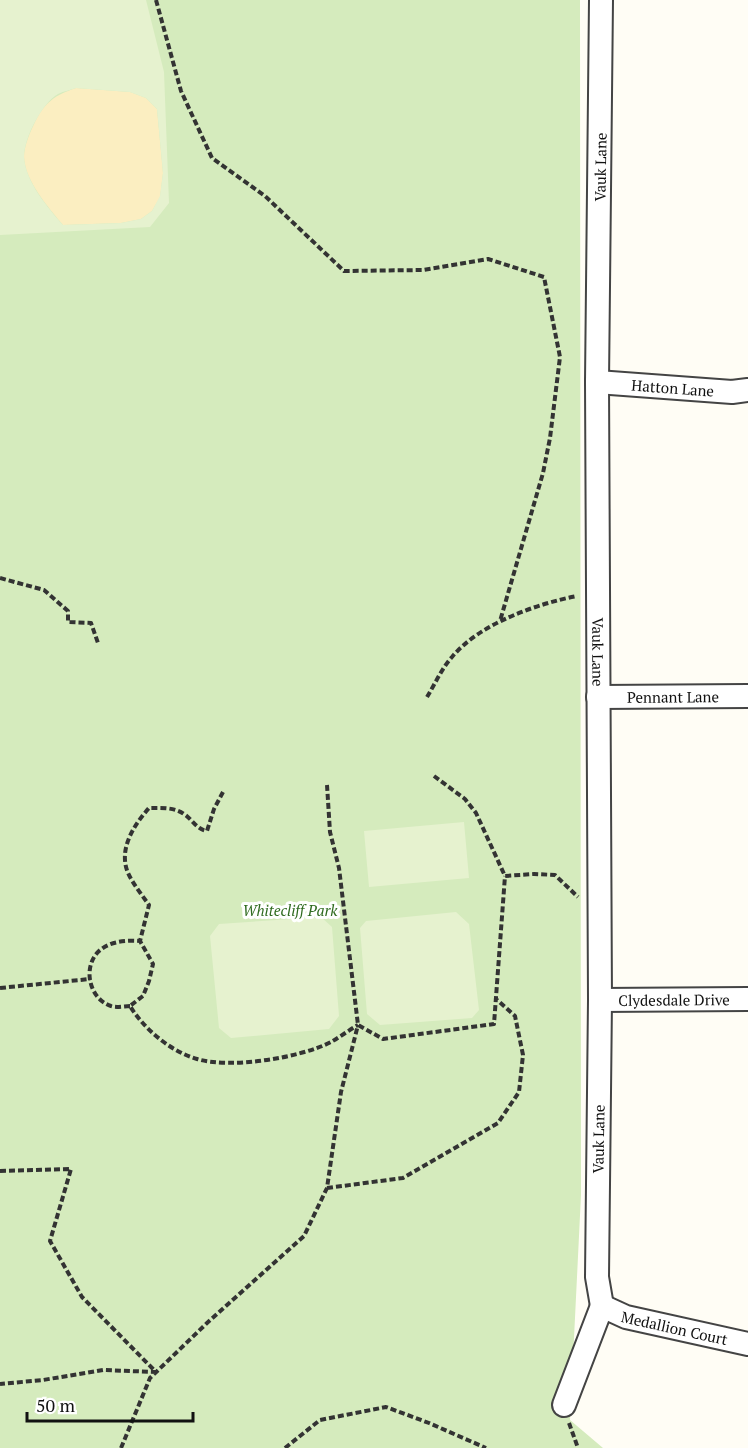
<svg xmlns="http://www.w3.org/2000/svg" width="748" height="1448" font-family="'PT Serif',serif">
	<rect width="100%" height="100%" fill="#fffdf5"/>
	<path fill="#d5ebbd" d="M0,0H580L581,1195L570,1420L603,1448H0Z"/>
	<path fill="#fbeec1" d="M76,88L130,92L146,98L157,109L163,173L160,197L152,211L141,219L121,223L63,225C48,207 25,181 24,157C24,146 30,132 35,122C45,102 55,95 76,88Z"/>
	<path fill="#e6f2cf" fill-rule="evenodd" d="M0,0H146L164,72L169,203L150,227L0,235ZM76,88L130,92L146,98L157,109L163,173L160,196L152,211L141,219L121,223L63,225C48,208 25,181 24,157C24,138 42,103 58,94C64,91 71,90 76,88Z
		M464,822L469,878L369,887L364,831Z
		M456,912L469,924L479,1010L472,1018L380,1025L367,1014L360,928L366,921Z
		M321,917L332,927L339,1016L329,1029L231,1038L219,1028L210,936L219,924Z"/>
	<g fill="none" stroke-linecap="round" stroke-linejoin="round">
		<defs>
			<g id="street">
				<path id="s1" d="M601,0L597,382L600,1000L597,1277L602,1306"/>
				<path id="s2" d="M597,382L732,392L748,390"/>
				<path id="s3" d="M598,697L748,696"/>
				<path id="s4" d="M600,1000L748,999"/>
				<path id="s5" d="M602,1306L626,1317L748,1344"/>
				<path d="M564,1405L602,1306"/>
			</g>
		</defs>
		<use href="#street" stroke="#444" stroke-width="26"/>
		<path stroke="#333" stroke-width="4" stroke-dasharray="6 3" stroke-linecap="butt" d="M156,0L181,91L212,158L265,196L344,271L423,270L488,259L544,277L560,357L550,438L543,473L500,621
			M0,578L44,590L68,611V622L91,623L98,643
			M427,697C435,684 442,668 452,657C479,624 536,604 577,596
			M434,776L465,799L476,813L505,876L534,874L555,875L578,897
			M327,785L330,832L339,868L358,1025L383,1039L494,1024L505,876
			M223,792L214,809L207,831C196,829 193,820 184,814C174,807 161,808 149,808C134,825 118,849 128,873C133,884 142,895 149,905L140,941L153,964L149,981L143,996L130,1006C144,1029 170,1051 197,1059C230,1069 300,1058 331,1042C340,1037 349,1030 358,1025
			M0,988L90,979
			M130,1006C125,1006 116,1008 111,1006C89,999 82,967 99,951C110,941 127,940 140,941
			M0,1171L71,1169L50,1241L82,1297L156,1372L103,1370L43,1380L0,1384
			M327,1188L403,1178L498,1123L519,1092L523,1055L515,1016L496,999
			M569,1423L578,1448
			M121,1448L150,1378L207,1323L304,1236L327,1188L341,1092L358,1025
			M285,1448L320,1420L386,1407L429,1423L486,1448"/>
		<use href="#street" stroke="#fff" stroke-width="22"/>
	</g>
	<g text-anchor="middle" dominant-baseline="central" stroke-width="6" stroke-linejoin="round" paint-order="stroke">
		<g font-size="15" fill="#111" stroke="#fff">
			<text transform="translate(600 167) rotate(-89)">Vauk Lane</text>
			<text stroke="none"><textPath href="#s2" startOffset="76">Hatton Lane</textPath></text>
			<text stroke="none"><textPath href="#s1" startOffset="652">Vauk Lane</textPath></text>
			<text stroke="none"><textPath href="#s3" startOffset="75">Pennant Lane</textPath></text>
			<text stroke="none"><textPath href="#s4" startOffset="74">Clydesdale Drive</textPath></text>
			<text transform="translate(598 1139) rotate(-89)">Vauk Lane</text>
			<text stroke="none"><textPath href="#s5" startOffset="76">Medallion Court</textPath></text>
		</g>
		<g font-size="15" font-style="italic" fill="#2f6b1f" stroke="#fff">
			<text x="290" y="910">Whitecliff Park</text>
		</g>
	</g>
	<path d="M27 1412v9h166v-9" fill="none" stroke="#111111" stroke-width="3"/>
	<text x="36" y="1412" font-size="18" fill="#111111" stroke="#ffffff" stroke-width="4.5" paint-order="stroke">50 m</text>
</svg>
